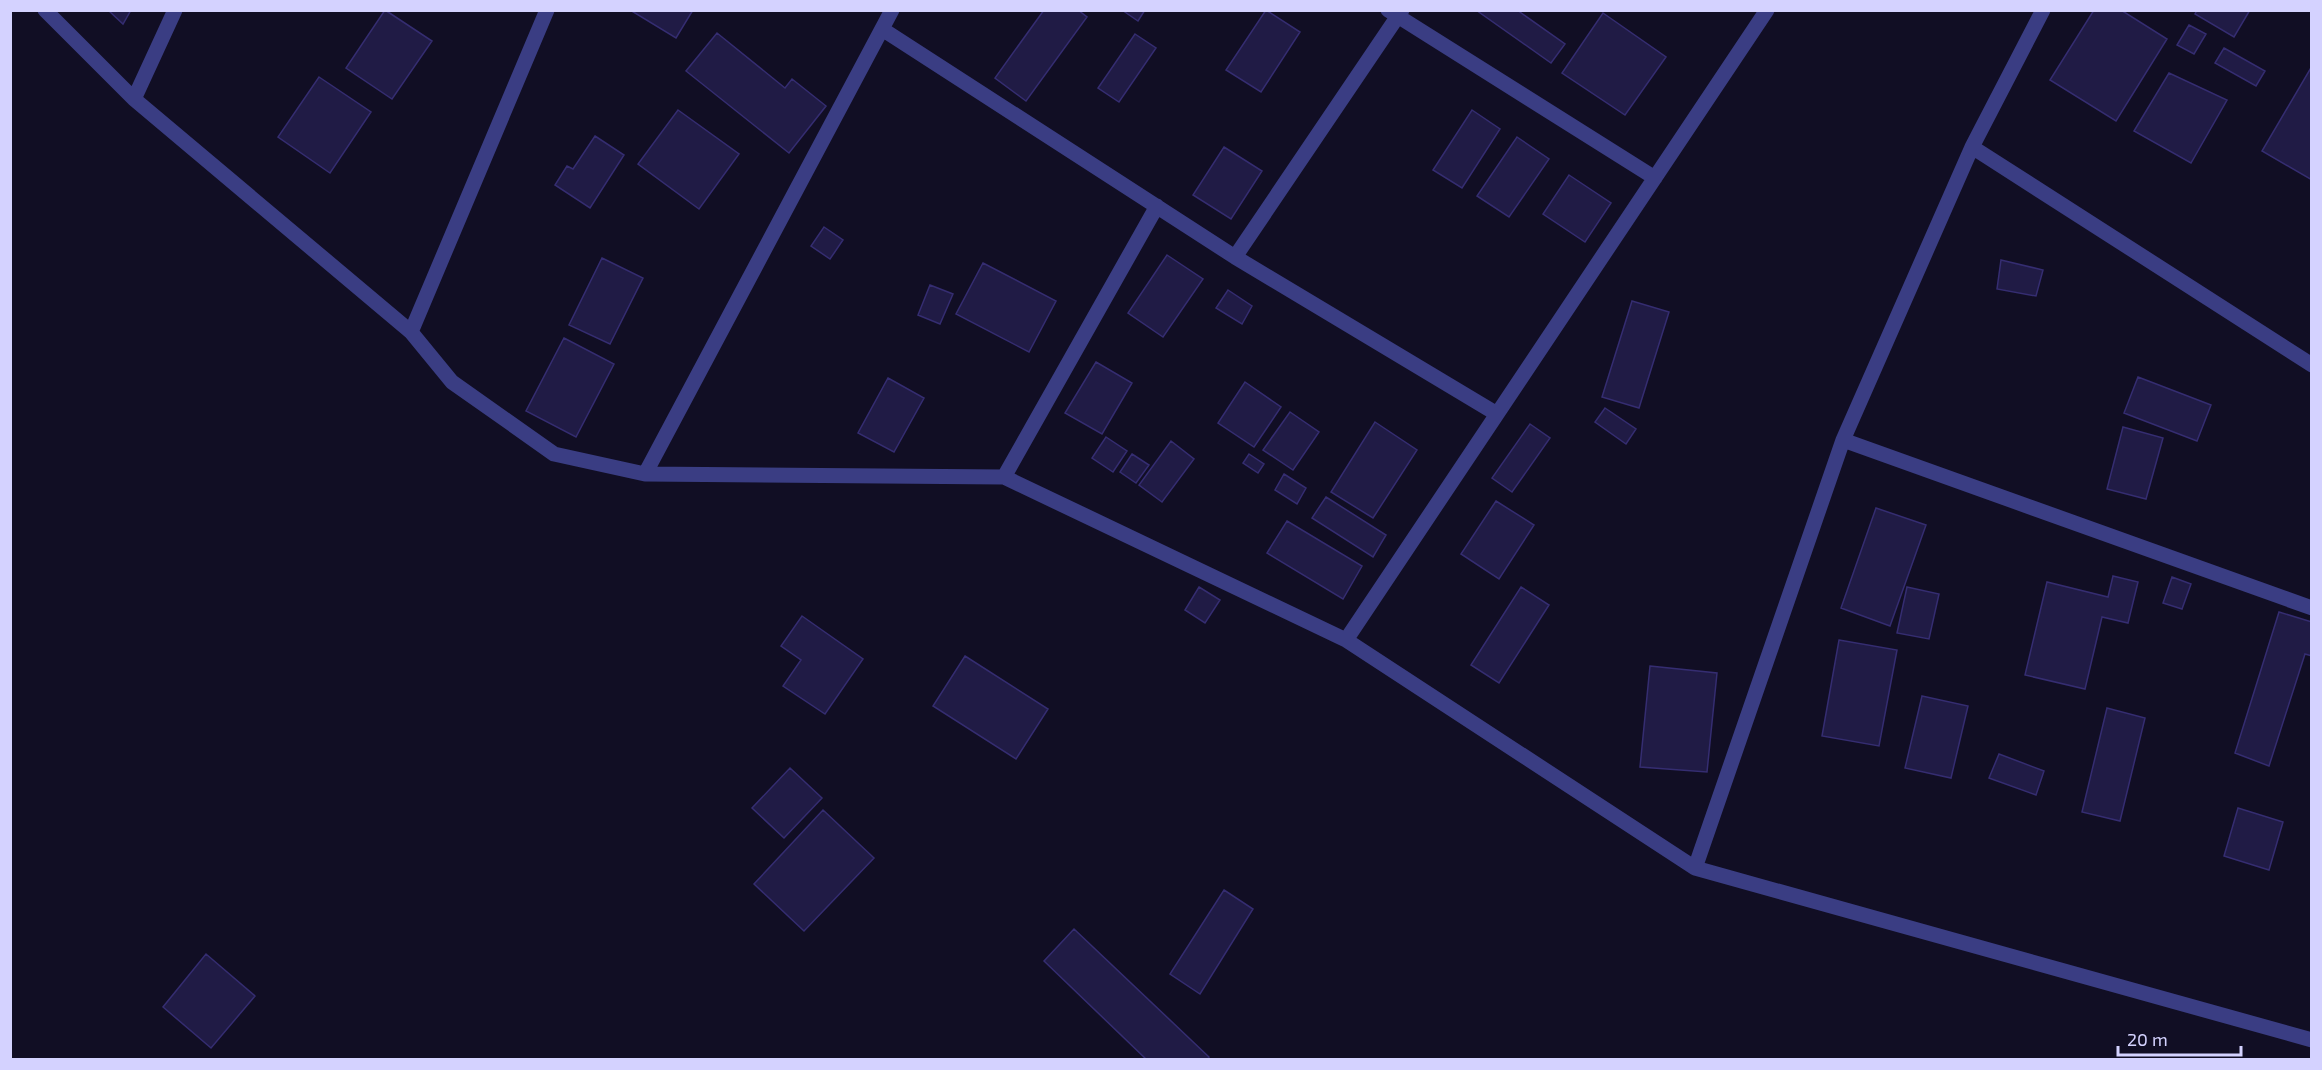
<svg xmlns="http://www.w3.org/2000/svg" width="2322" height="1070" font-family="'Exo 2',sans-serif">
	<rect width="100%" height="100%" fill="#110e24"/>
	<path fill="#201b45" stroke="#352d71" stroke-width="1.5" d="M108,10H131L123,24Z
		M385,10L432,41L392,99L346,68Z
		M630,10H693L676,38Z
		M1044,10H1078L1087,17L1026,101L995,78Z
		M1122,10H1145L1138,21Z
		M1266,10L1300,32L1261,92L1226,70Z
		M1476,10H1517L1565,44L1551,63Z
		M2094,10H2121L2167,39L2116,121L2050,80Z
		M2197,10H2250L2234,37L2195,14Z
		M1603,13L1666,57L1625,115L1562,73Z
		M2189,25L2206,34L2194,54L2177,45Z
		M717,33L785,88L792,79L826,106L789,153L686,71Z
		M1135,34L1156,48L1119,102L1098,88Z
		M2224,48L2265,71L2256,86L2215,63Z
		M2312,66V180L2262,151Z
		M2169,73L2227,100L2191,163L2134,131Z
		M319,77L371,112L330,173L278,137Z
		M678,110L739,154L699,209L638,164Z
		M1472,110L1500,129L1462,188L1433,170Z
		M595,136L624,155L590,208L555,185L567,166L573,169Z
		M1517,137L1549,159L1509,217L1477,196Z
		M1224,147L1262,171L1231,219L1193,195Z
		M1569,175L1611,203L1585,242L1543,214Z
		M824,227L843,240L830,259L811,246Z
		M1167,255L1203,279L1163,337L1128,313Z
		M602,258L643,278L610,344L569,325Z
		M2001,260L2043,270L2036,296L1997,289Z
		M983,263L1056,301L1029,352L956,314Z
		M930,285L953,294L940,324L918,315Z
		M1228,290L1252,306L1242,324L1216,308Z
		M1632,301L1669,312L1639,408L1602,397Z
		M564,338L614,364L576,437L526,411Z
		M1096,362L1132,383L1102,434L1065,413Z
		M2138,377L2211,405L2197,441L2124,413Z
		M888,378L924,398L894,452L858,433Z
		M1245,382L1281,407L1254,447L1218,423Z
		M1605,408L1636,429L1626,444L1595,422Z
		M1290,412L1319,432L1293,470L1263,450Z
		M1375,422L1417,450L1373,518L1331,492Z
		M1530,424L1550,438L1512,492L1492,478Z
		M2123,427L2163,438L2146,499L2107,489Z
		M1106,437L1127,451L1113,472L1092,458Z
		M1171,441L1194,459L1162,502L1139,485Z
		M1132,454L1149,465L1136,483L1120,472Z
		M1249,454L1264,464L1258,473L1243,463Z
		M1284,474L1306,488L1297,504L1275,490Z
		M1326,497L1386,535L1373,557L1312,518Z
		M1496,501L1534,525L1499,579L1461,554Z
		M1876,508L1926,525L1890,626L1841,608Z
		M1287,521L1362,566L1343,599L1267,553Z
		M2113,576L2138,582L2128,623L2102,617L2085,689L2025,675L2047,582L2108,597Z
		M2172,577L2191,584L2182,609L2163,603Z
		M1199,587L1220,600L1205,623L1185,610Z
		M1521,587L1549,605L1499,683L1471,665Z
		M1907,587L1939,594L1929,639L1897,633Z
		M2279,612L2312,622V656L2305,654L2269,766L2235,753Z
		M802,616L863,659L825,714L783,686L801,660L781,646Z
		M1839,640L1897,650L1879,746L1822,736Z
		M965,656L1048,709L1016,759L933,706Z
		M1650,666L1717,673L1707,772L1640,767Z
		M1922,696L1968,706L1951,778L1905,768Z
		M2107,708L2145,718L2120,821L2082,812Z
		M1999,754L2044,771L2036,795L1989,778Z
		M790,768L822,798L784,838L752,808Z
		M2238,808L2283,822L2269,870L2224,856Z
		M823,810L874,858L804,931L754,884Z
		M1224,890L1253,909L1200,994L1170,974Z
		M1074,929L1209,1057L1207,1060H1147L1044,961Z
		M206,954L255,996L211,1048L163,1007Z"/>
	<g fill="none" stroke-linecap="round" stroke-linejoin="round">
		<path stroke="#3a3d83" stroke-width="15" d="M45,10L134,99L411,332L452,382L554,454L645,474L1004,477L1346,640L1695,868L2312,1040
			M1388,10L1655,178
			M882,29L1235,257L1497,414
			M134,99L175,10
			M1972,147L2312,365
			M1235,257L1402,10
			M411,332L547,10
			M1843,440L2312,608
			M645,474L892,10
			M1004,477L1157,206
			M1346,640L1767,10
			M1695,868L1843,440L1972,147L2043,10"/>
	</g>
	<rect width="2322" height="1070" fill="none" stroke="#d4d2ff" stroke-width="24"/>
	<path d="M2118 1046v9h123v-9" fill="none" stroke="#d4d2ff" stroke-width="3"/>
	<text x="2127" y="1046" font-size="18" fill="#d4d2ff" stroke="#110e24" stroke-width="4.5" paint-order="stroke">20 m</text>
</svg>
